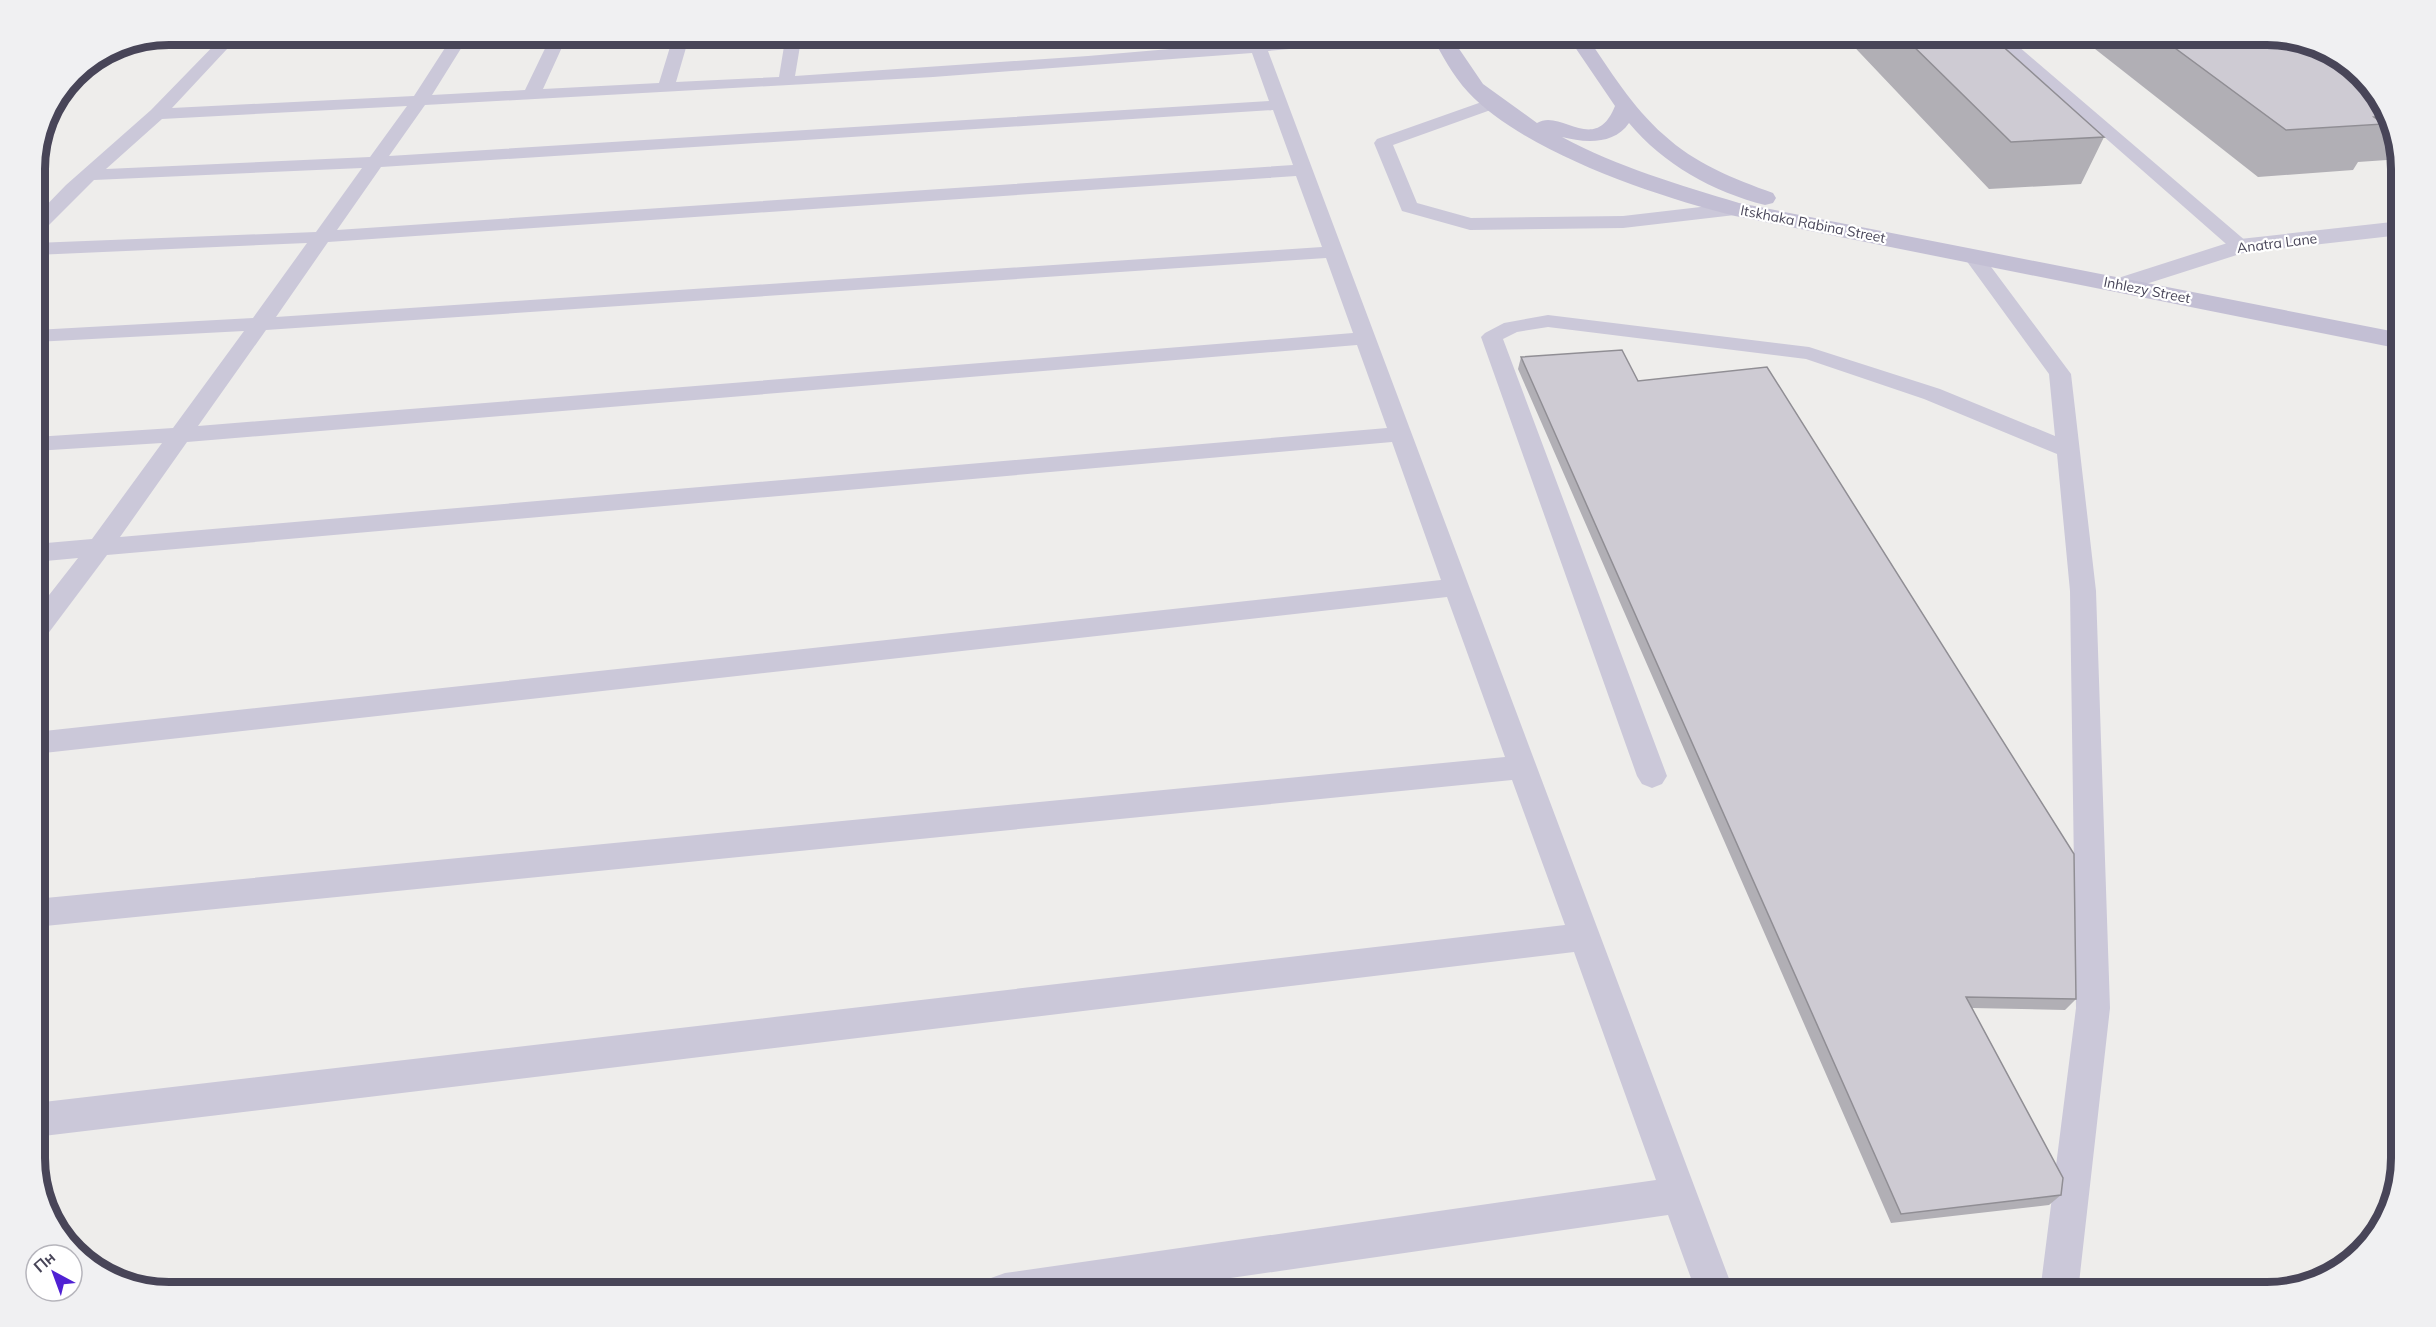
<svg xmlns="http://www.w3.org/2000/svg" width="2436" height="1327" font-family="Mulish,sans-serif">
	<rect width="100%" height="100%" fill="#eeedeb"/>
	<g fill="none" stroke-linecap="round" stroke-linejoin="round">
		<path fill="#cbc8d9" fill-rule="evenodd" d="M225,34H241L172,108L414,96L454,34H470L432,95L525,90L552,34H568L543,89L659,83L674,34H690L676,82L779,77L786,34H802L795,76L1088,56L1343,34H1405L1398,39L1268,51L1734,1292H1696L1668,1215L1134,1292H986L991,1278L1005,1273L1656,1180L1574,952L35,1137V1103L1565,925L1512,780L35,927V899L1505,757L1447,597L35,754V732L1441,580L1392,442L107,555L44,639L35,642V613L78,558L35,562V544L92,539L162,443L35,451V437L173,428L244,331L35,342V330L253,318L307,243L35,255V243L316,232L362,168L94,180L42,232L35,234V217L66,185L151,110ZM1252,53L1269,101L389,156L425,105L933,77ZM407,106L370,157L106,169L162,119ZM1273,110L1293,165L337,230L381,167ZM1296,176L1322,247L276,317L328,242ZM1326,258L1353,333L198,426L266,330ZM1357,345L1387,428L120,537L187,442Z
			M1987,34H2004L2247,242L2250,246L2247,250H2233Z
			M1493,98L1499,99L1501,103L1499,107L1393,145L1417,203L1471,218L1623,216L1735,203L1742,205L1744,209L1742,213L1735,215L1623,228L1470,230L1402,211L1374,143L1377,139Z
			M1973,250L1980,252L2071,374L2096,591L2110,1008L2078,1292H2040L2076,1008L2070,591L2057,454L1924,399L1806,359L1548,327L1517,332L1503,339L1667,776L1662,784L1652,788L1642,784L1637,776L1481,337L1485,333L1504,323L1548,315L1809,347L1940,389L2055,436L2049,374L1963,256L1966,252Z"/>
		<path fill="#cbc8d9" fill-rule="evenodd" d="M2401,221V235L2243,253L2121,292L2112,290L2109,285L2112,280L2240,239Z"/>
		<path fill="#c3bfd4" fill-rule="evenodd" d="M1430,34H1449L1483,84L1537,123C1561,108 1595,156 1615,106L1566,34H1585C1610,70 1632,107 1664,135C1694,163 1734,179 1773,193L1776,198L1773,203L1765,205C1713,192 1663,164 1629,123C1614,145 1585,143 1562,137C1618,167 1679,185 1739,203L2401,333V349L1735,216C1655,196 1524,152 1468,92C1452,75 1442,54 1430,34Z"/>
	</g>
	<path fill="#b1afb5" d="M1842,34H1989L2104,137L2081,184L1989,189Z
		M2076,34H2267L2379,94L2401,159L2358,162L2353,170L2258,177Z
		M1521,357L2076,999L2065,1010L1972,1008L2061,1195L2049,1205L1891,1223L1518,369Z"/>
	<path fill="#cecbd3" stroke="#908e94" stroke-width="1.5" d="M1901,34H1989L2104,137L2011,142Z
		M2156,34H2267L2334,52L2379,94L2386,116L2374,117L2384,124L2286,130Z
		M1622,350L1638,381L1767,367L2074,854L2076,999L1966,997L2063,1178L2061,1195L1901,1214L1521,357Z"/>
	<g text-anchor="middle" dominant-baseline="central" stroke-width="4.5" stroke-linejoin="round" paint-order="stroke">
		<g font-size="14" fill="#484558" stroke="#fff">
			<text transform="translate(1813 224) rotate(11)">Itskhaka Rabina Street</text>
			<text transform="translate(2277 243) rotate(-7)">Anatra Lane</text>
			<text transform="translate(2147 290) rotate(11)">Inhlezy Street</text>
		</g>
	</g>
	<path d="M0 0H2436V1327H0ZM169 45H2267A124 124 0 0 1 2391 169V1158A124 124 0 0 1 2267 1282H169A124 124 0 0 1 45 1158V169A124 124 0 0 1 169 45Z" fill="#f0f0f2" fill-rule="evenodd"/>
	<path fill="none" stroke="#484558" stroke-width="8" d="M169 45H2267A124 124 0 0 1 2391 169V1158A124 124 0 0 1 2267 1282H169A124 124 0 0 1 45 1158V169A124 124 0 0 1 169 45Z"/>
	<g transform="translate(54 1273) rotate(319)"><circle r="28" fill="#ffffff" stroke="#b6b5bc" stroke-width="1.5"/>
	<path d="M0-4.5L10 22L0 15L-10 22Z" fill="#5021d3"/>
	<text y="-9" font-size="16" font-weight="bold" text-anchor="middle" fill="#484558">Пн</text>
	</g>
</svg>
